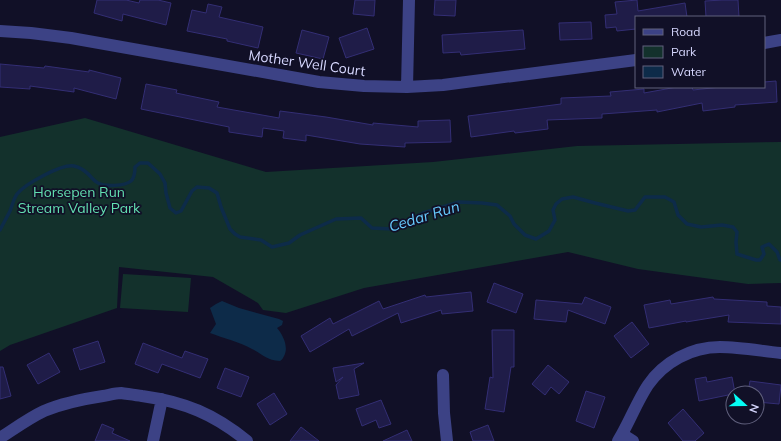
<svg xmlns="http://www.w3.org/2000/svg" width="781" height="441" font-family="Mulish,sans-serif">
	<rect width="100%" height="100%" fill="#111027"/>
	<path fill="#13312c" d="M85,118L266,172L433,162L577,146L781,142V283L748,284L638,269L568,252L364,288L286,313L263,310L258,303L213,277L119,267L117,308L10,345L0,351V137Z
		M123,274L191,278L188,312L120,308Z"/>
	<path fill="#0d2b49" d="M222,301L239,308L279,319L283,321L282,325L277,328C283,335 289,347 284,356C283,358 282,360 280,361C266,360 264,355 252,349C240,342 223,338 210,333L216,324L210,308L216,304Z"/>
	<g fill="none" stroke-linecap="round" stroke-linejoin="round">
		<path stroke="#0d2b49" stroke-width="3.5" d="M0,230C3,224 7,217 10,211C12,206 14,198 17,194C25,184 61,164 74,166C78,167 84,170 87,173C91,176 93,181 98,183C105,187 125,186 131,181C135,177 135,171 135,167L140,163H148L160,174L165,183L166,193L170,208L176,213L181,211L192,191L197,187L209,188L217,193L221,207L230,229L235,234L240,237L261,240L272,247L289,243L300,235L336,219L361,218L372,228L392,229L423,213L459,202L482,203L497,205L510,216L514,224L525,235L536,239L549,231L555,220L553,210L556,204L562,199L573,197L595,203L628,211L635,210L645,197H665L674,202L678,215L687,224L701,227L722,225L733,227L737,232L736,242L737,254L756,260H760L764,254L762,247L769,244L777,252L780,260H781"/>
	</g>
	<path fill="#1f1c48" stroke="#332e74" d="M97,0H126L139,3L140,0H158L171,3L166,25L123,14L122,21L94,13Z
		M355,0H375L374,16L353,14Z
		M435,0H456L455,16L434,15Z
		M637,0L638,11L685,3L687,17H636V29L617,31L616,27L606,28L605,15L617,14L615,2Z
		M723,0H738L739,17H706L705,1Z
		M208,4L222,7L219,17L263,27L258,48L227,41V39L187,31L192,10L206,13Z
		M591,22L592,39L560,40L559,23Z
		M367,28L374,49L346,58L339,38Z
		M302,30L329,37L323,59L296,53Z
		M523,30L525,49L461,55L460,52L443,53L442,35Z
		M0,64L44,68L45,66L89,72V70L121,78L116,99L74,88V92L30,86V89L0,87Z
		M776,81L777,102L735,105V107L703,111L702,103L657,112V110L602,114V118L547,120L548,129L515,133L514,131L471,137L468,116L561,104V98L611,96L610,92L644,89V93L677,87H692L693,90L721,87H764V82Z
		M146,84L177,90L176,93L219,102L217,107L279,118L280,111L326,117L373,125V123L418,127V121L450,120L451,142L405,143V147L360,144L306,135V141L283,138L284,131L263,128L262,137L229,132V127L141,109Z
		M494,283L523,294L516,313L487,302Z
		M471,292L473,311L442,314L441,310L401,323L398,313L352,336L349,329L310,352L301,336L330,318L333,324L379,301L383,309L425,295L426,297Z
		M585,297L611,307L605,324L568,310L566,322L534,319L536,300L582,304Z
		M713,297L714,299L767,302V306L781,307V324L728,322L729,315L686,322V321L649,328L644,305L670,300L671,304Z
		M632,322L649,344L631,358L614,336Z
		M492,330H514V367H511L504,412L485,409L490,377L493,378Z
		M98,341L105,362L80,370L73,349Z
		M143,343L182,358L185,351L208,359L200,378L162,364L158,373L135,364Z
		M49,353L60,372L38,384L27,365Z
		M364,363L354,369L359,395L339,399L336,385L343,377L336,382L333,368Z
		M548,365L569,382L559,394L551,387L545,395L532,384Z
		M0,367H3L11,396L0,399Z
		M225,368L249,377L241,397L217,388Z
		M706,377L707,382L732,377L735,393H733V394L699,401L695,379Z
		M750,381L781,385L779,404L757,402V393H748Z
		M586,391L605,397L594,428L576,421Z
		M274,393L287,414L270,425L257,404Z
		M381,400L391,424L379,428L376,420L362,426L356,409Z
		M683,409L704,433L695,441H683L668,423Z
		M102,424L114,429L112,433L130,441H95Z
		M488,425L494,441H473L470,432Z
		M301,427L319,441H290Z
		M407,430L412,441H383Z"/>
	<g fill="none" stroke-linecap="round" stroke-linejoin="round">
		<path stroke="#3c4285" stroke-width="12" d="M0,31L31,33L71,38L319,82L364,86L407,87L443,85L636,60
			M764,43L781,40
			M407,87L409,0
			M443,375L444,413L447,441
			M622,434L633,441
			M0,438C14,429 29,418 44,411C63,403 83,399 103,396C109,395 115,393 121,393C128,394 136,395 142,396C185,402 214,414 247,441
			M153,441L162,399
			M618,441L622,434C631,418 638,400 648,385C664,362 691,347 720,347C740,347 761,351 781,353"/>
	</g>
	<g text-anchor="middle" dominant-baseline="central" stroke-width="3.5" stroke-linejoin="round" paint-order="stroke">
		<g font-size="14" fill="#d6d7fe" stroke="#111027">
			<text transform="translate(307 63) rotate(8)">Mother Well Court</text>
		</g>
		<g font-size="14" fill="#62dfb0" stroke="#111027">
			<text x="79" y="192">Horsepen Run<tspan x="79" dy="16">Stream Valley Park</tspan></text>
		</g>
		<g font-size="15" font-style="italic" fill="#66cbfd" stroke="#111027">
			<text transform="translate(424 216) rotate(-17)">Cedar Run</text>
		</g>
	</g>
	<rect x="635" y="16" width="130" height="72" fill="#111027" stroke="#60607d"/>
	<rect x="643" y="29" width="20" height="6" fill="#3c4285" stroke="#60607d"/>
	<text x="671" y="36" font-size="12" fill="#d6d7fe">Road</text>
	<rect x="643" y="46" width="20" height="12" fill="#13312c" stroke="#60607d"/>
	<text x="671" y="56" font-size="12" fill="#d6d7fe">Park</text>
	<rect x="643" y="66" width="20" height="12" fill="#0d2b49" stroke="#60607d"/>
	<text x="671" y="76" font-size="12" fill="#d6d7fe">Water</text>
	<g transform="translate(745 405) rotate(111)"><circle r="19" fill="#111027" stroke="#60607d"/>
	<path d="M0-3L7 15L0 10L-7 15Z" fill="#05fcf5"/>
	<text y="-6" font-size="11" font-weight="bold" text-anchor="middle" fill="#d6d7fe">N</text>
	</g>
</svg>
